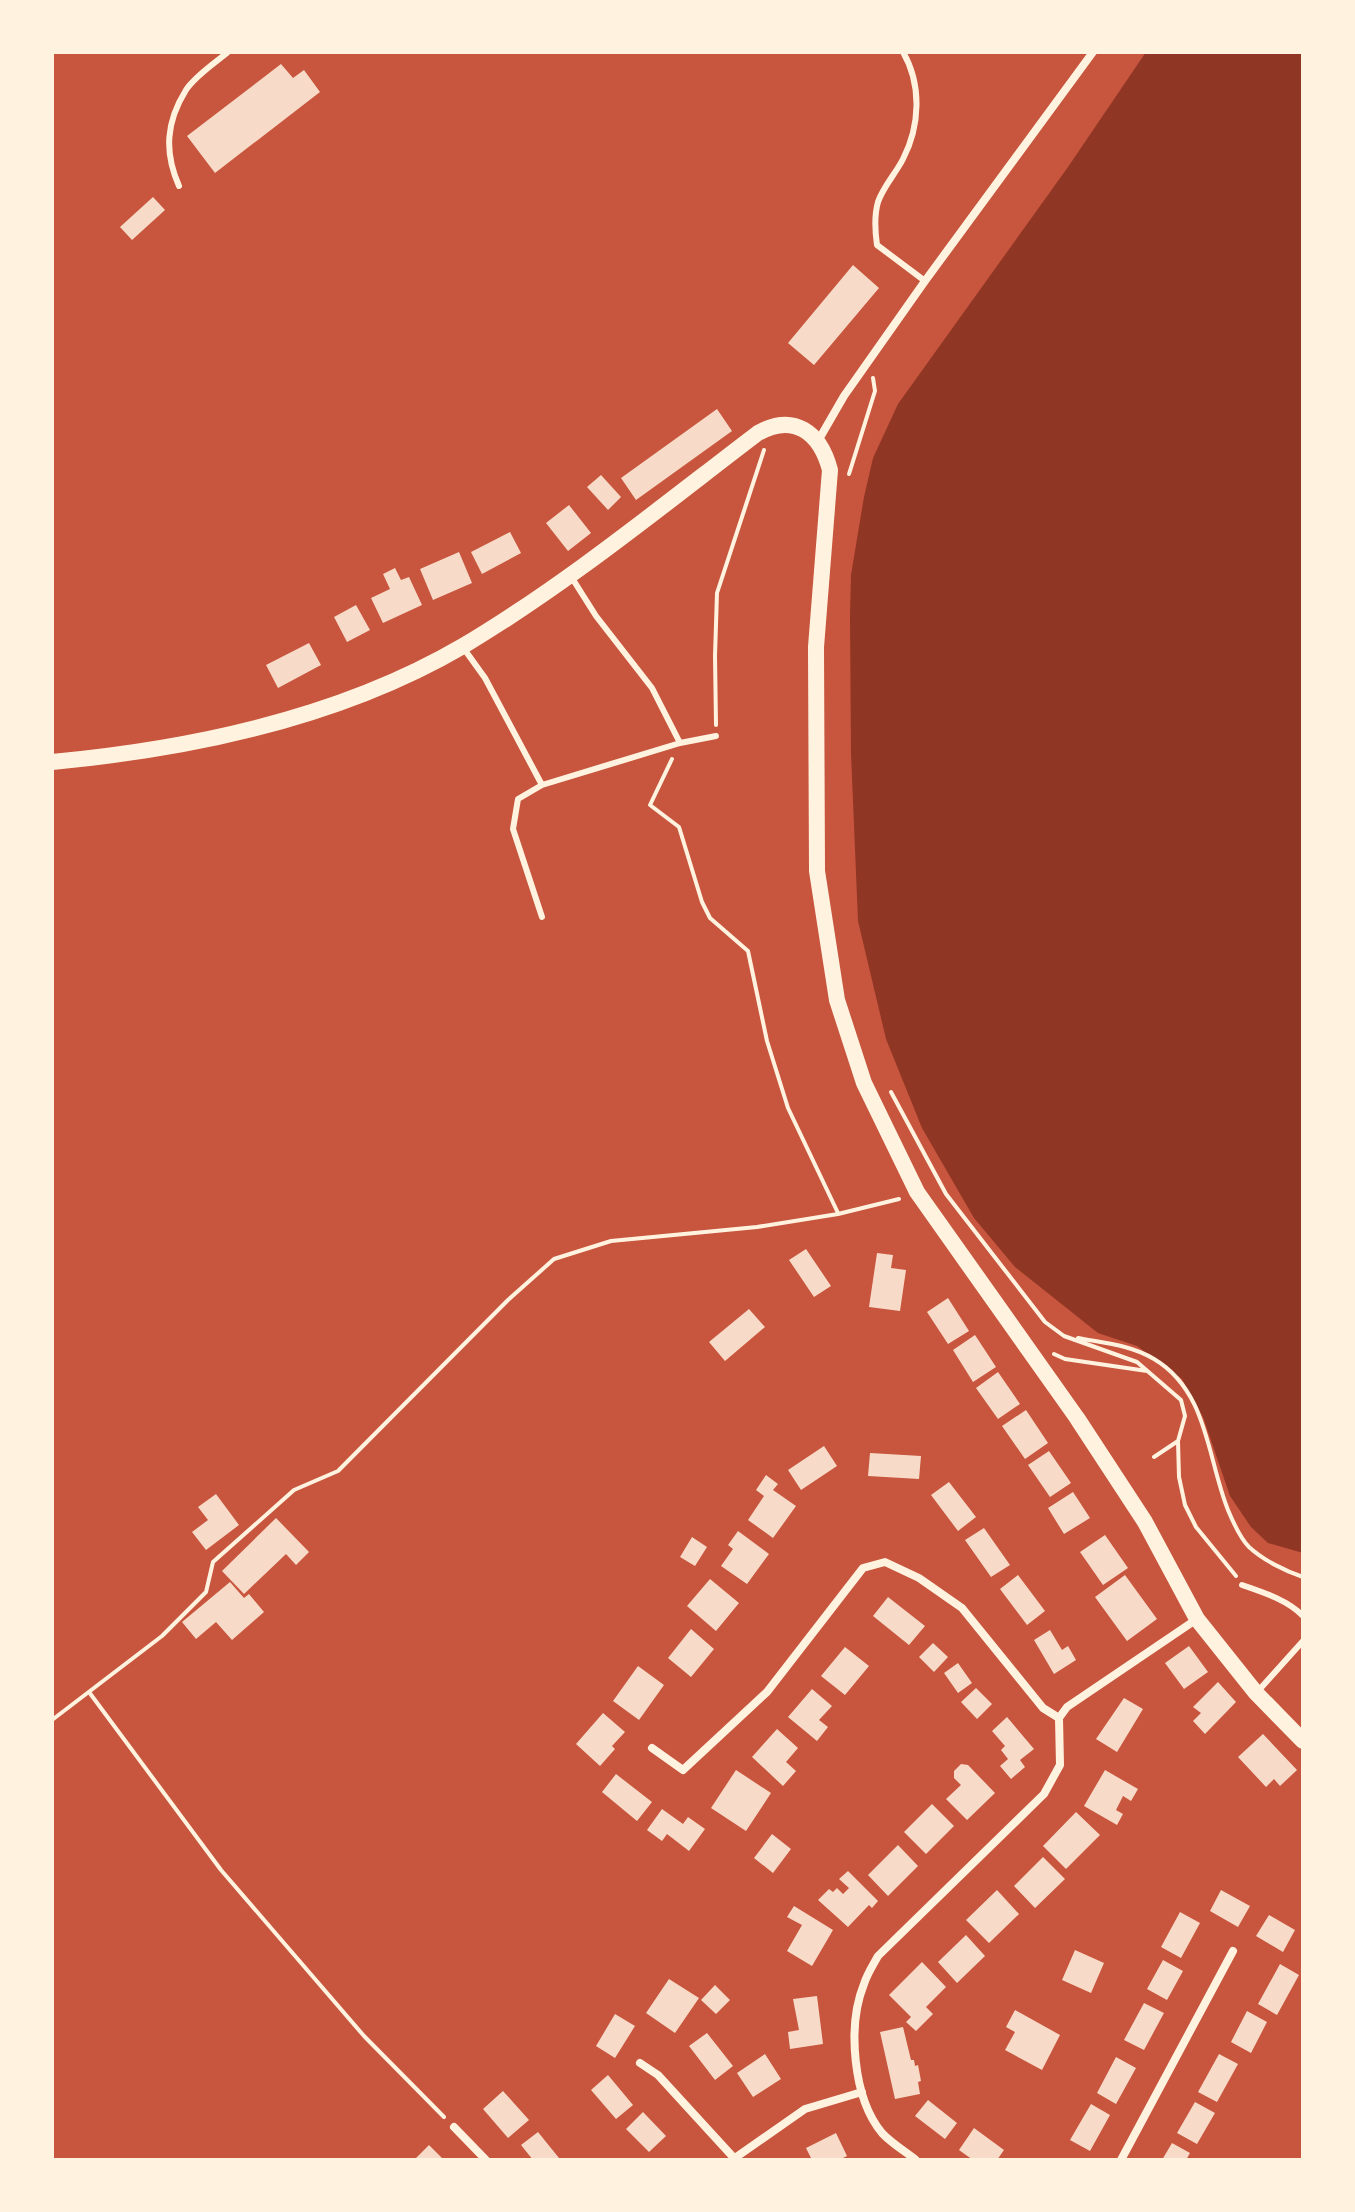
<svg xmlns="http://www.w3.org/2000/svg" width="1355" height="2212" font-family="'Open Sans',sans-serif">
	<rect width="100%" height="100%" fill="#c8553d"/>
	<path fill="#8f3625" d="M1146,52H1303V1553L1268,1543L1251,1527L1230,1496L1203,1417L1182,1379L1137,1346L1098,1333L1015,1267L974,1218L922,1128L886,1039L858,921L851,753L850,615L851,575L864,497L873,458L898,404L1068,167Z"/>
	<path fill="#f7dbc8" d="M281,64L293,78L304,70L320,92L215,173L187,136Z
		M153,197L165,210L132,240L120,227Z
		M853,265L879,288L814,365L788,343Z
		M717,409L732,431L636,500L621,478Z
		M601,475L621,497L608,510L587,487Z
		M569,505L591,533L568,551L546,523Z
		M510,532L521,553L482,574L471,552Z
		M459,552L472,583L433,600L420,569Z
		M395,568L401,580L409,577L422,605L383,623L371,598L390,589L383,574Z
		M356,605L370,630L347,642L334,617Z
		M309,643L321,665L278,688L266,665Z
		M806,1249L831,1286L814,1297L789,1260Z
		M877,1253L893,1255L891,1268L906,1270L900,1311L869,1307Z
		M948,1298L969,1331L948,1344L927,1312Z
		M749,1309L765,1327L725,1361L709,1342Z
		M975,1335L996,1367L973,1382L953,1350Z
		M998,1372L1020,1404L998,1419L976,1388Z
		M1026,1410L1048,1443L1025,1459L1002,1426Z
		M824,1446L837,1466L801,1490L788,1470Z
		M1049,1451L1071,1483L1050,1497L1028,1465Z
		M870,1453L921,1456L919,1479L868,1476Z
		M766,1475L778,1484L773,1490L796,1506L773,1538L748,1520L764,1496L756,1490Z
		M949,1482L976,1517L958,1531L931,1495Z
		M1073,1492L1090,1518L1064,1534L1048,1508Z
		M216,1494L239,1525L206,1550L192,1532L208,1520L198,1507Z
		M276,1518L309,1552L296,1565L286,1554L244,1594L222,1571Z
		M984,1528L1010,1565L991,1577L965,1540Z
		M738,1531L769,1554L747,1584L721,1566L733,1549L728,1545Z
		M1105,1535L1128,1568L1103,1585L1080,1552Z
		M692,1537L707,1547L695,1566L680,1557Z
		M1018,1575L1045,1611L1027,1625L1000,1589Z
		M1125,1575L1157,1619L1127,1641L1095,1597Z
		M710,1579L739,1603L716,1631L687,1606Z
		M230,1582L244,1598L249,1594L264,1612L232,1640L216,1622L196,1639L182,1622Z
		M888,1597L925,1626L909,1645L873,1616Z
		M691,1629L714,1649L691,1677L668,1658Z
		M1050,1630L1062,1650L1068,1646L1076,1660L1054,1674L1034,1640Z
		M933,1643L948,1657L934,1672L919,1657Z
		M1189,1646L1208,1672L1184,1689L1165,1663Z
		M845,1647L869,1666L845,1695L821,1676Z
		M958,1663L972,1683L958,1693L944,1673Z
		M638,1666L664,1685L639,1720L613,1701Z
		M1218,1682L1236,1702L1205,1734L1193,1721L1201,1713L1193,1707Z
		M976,1688L992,1704L977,1719L961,1702Z
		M812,1689L832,1706L819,1720L828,1727L817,1741L788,1717Z
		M1124,1698L1143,1709L1117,1752L1096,1739Z
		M603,1713L625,1732L612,1746L615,1749L600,1766L576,1744Z
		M1007,1717L1034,1749L1020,1760L1025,1767L1011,1779L1000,1766L1008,1759L1001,1750L1005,1746L992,1731Z
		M777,1729L798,1748L786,1762L796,1771L783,1786L752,1757Z
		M1263,1734L1297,1770L1280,1786L1274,1779L1266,1787L1238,1757Z
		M961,1764L968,1765L995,1793L967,1820L946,1799L961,1785L954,1778V1771Z
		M736,1770L771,1793L746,1831L711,1808Z
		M1105,1770L1138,1789L1131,1801L1123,1796L1116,1810L1123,1814L1117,1825L1084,1806Z
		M616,1774L652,1802L637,1821L602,1792Z
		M932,1804L954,1826L926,1854L904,1832Z
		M662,1809L683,1824L688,1817L705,1829L689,1851L667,1834L662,1841L647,1830Z
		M1076,1812L1100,1835L1066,1869L1043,1846Z
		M772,1834L791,1849L773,1873L754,1858Z
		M898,1845L918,1866L888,1896L868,1875Z
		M1043,1857L1065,1879L1035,1908L1014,1886Z
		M848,1871L878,1901L872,1908L869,1905L848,1927L818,1900L829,1889L833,1892L837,1888L843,1894L849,1888L839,1879Z
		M997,1890L1019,1914L989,1943L966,1920Z
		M1221,1890L1250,1906L1238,1927L1210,1911Z
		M794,1906L833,1930L812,1966L787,1951L802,1925L787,1917Z
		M1180,1912L1200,1923L1181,1958L1161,1947Z
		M1269,1915L1295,1930L1283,1952L1256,1936Z
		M966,1935L985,1956L957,1983L938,1962Z
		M1075,1950L1104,1963L1091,1993L1062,1980Z
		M1163,1960L1183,1971L1167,2000L1147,1989Z
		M922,1962L946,1987L926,2007L933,2014L916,2031L906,2022L911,2017L889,1995Z
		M1280,1964L1299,1975L1277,2015L1258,2004Z
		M669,1979L699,1998L675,2033L646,2013Z
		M715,1985L730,2000L716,2014L701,2000Z
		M817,1996L823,2044L790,2049L788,2032L799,2030L793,1999Z
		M1144,2003L1164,2013L1144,2050L1124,2040Z
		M1015,2010L1060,2035L1042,2070L1005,2050L1015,2032L1006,2027Z
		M1247,2011L1267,2022L1251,2053L1231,2042Z
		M615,2014L635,2026L615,2058L596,2046Z
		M903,2027L911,2060H914L915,2066L918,2065L921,2081L918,2082L920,2094L895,2099L880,2032Z
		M707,2033L733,2066L715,2080L689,2046Z
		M765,2054L781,2079L753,2097L737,2073Z
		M1219,2054L1238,2064L1217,2102L1198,2092Z
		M1116,2057L1136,2068L1116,2104L1097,2093Z
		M608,2075L633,2105L616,2119L591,2090Z
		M503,2091L529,2120L508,2138L483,2109Z
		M928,2100L957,2123L945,2139L915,2116Z
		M1195,2102L1215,2113L1197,2144L1177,2133Z
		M1091,2104L1110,2115L1090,2151L1070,2140Z
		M643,2112L666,2136L649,2152L626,2129Z
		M974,2128L1004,2150L997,2160H973L959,2150Z
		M538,2132L559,2158L556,2160H533L521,2145Z
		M836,2133L847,2156L839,2160H812L806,2148Z
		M1172,2143L1190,2153L1186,2160H1162Z
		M429,2145L444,2160H414Z"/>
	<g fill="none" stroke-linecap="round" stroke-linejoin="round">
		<path stroke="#fff3e0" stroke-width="4" d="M849,474L875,391L873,378
			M716,725L715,656L717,593L764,450
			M672,759L650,805L679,827L702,902L710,918L748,951L767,1041L788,1108L838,1213
			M891,1092L946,1194L1045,1322L1064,1336L1137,1362L1181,1400L1185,1416L1178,1441L1179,1477L1185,1505L1196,1527L1236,1576
			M1078,1338C1104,1343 1131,1345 1154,1359C1208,1391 1207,1458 1228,1510C1233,1522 1240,1538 1249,1547C1263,1560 1285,1571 1303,1577
			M1054,1354L1065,1359L1147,1371
			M1154,1457L1178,1441
			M89,1692L221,1870L364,2036L444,2117
			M52,1720L162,1636L206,1592L213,1562L294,1490L338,1471L508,1300L554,1259L611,1241L757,1227L838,1214L899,1199"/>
		<path stroke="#fff3e0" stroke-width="6" d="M903,52C922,85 920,126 903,159C896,173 883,187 878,202C874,216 875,231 877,245L925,281
			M179,186C164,152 166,122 186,90C195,76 215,63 228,52
			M572,578L596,616L652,688L680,743
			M462,646L485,678L542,785
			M542,917L513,829L518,799L542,785L680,743L716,736
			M1242,1585C1262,1592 1288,1600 1303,1616
			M1259,1690L1303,1641"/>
		<path stroke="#fff3e0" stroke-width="8" d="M818,441L844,396L925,281L1093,52
			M652,1748L683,1770L767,1692L863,1568L885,1562L919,1578L962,1608L1043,1708L1059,1718
			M640,2063L658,2075L734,2158
			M454,2127L486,2160
			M732,2160L805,2109L862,2092
			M916,2160C906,2152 891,2143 882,2133C853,2098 847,2026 864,1984C867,1974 873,1965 878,1956L1044,1794L1060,1765L1059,1718L1067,1707L1197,1619
			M1121,2160L1233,1951"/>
		<path stroke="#fff3e0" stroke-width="16" d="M52,762C192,749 340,718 463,646C567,584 662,506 758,433C794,413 820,432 830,470L816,647L817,871L837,1000L864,1083L917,1192L1077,1418L1145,1522L1197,1619L1256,1693L1303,1741"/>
	</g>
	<rect width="1355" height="2212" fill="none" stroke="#fff3e0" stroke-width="108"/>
</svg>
